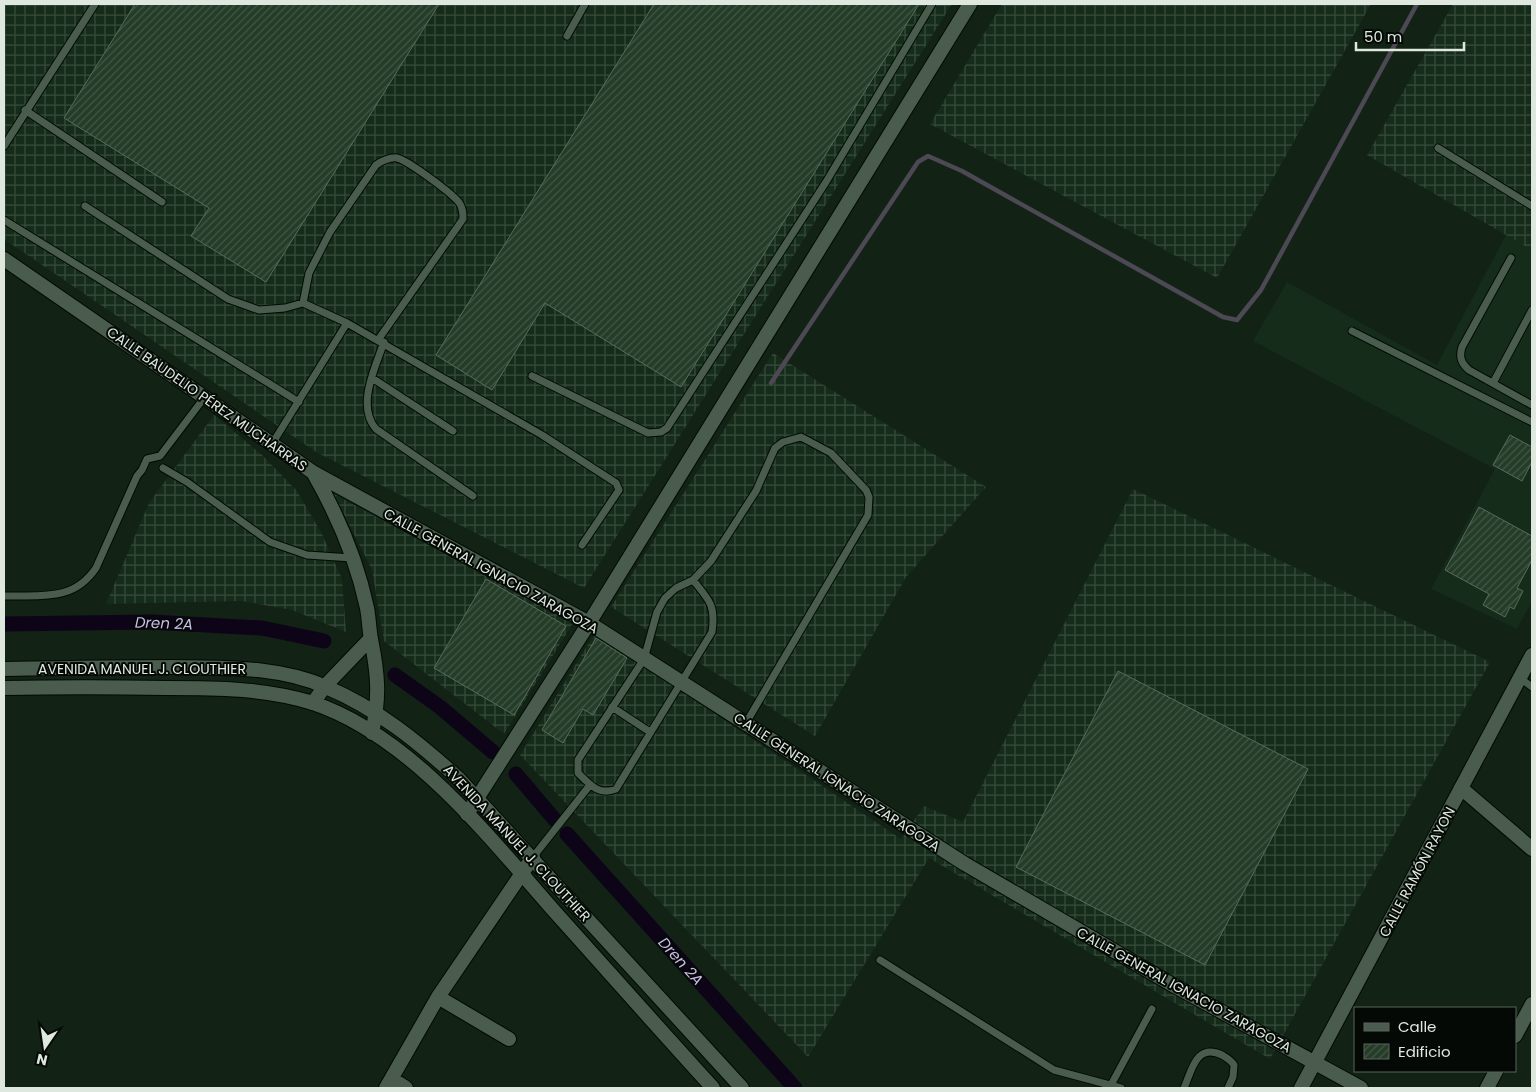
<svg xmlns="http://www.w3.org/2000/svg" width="1536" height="1092" font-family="Poppins,sans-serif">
	<defs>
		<pattern id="industrial-grid" width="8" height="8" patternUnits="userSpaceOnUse" patternTransform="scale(1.25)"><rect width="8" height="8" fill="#162c1a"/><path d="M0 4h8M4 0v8" fill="none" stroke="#374b3b"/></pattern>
		<pattern id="building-hatch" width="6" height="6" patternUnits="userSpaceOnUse" patternTransform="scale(1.25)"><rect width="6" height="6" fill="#243c28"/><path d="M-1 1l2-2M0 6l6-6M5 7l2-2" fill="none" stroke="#435847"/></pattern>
	</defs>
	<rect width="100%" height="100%" fill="#122215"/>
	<path fill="#162c1a" d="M1506,235L1532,250V601L1517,629L1431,589L1495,469L1253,341L1287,282L1437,365Z"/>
	<path fill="url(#industrial-grid)" d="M4,4H952L584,588L316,452L4,239Z
		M1002,4H1371L1217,278L930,124Z
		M1453,4H1532V250L1367,155Z
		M773,353L986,487L906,577L815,736L611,607Z
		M214,415L262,455L297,491L322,534L342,579L346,632L292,610L242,601L106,604L149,503Z
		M1133,489L1490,662L1270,1059L929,858L808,1057L520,755L595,633L901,839L924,806L963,822Z
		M334,494L573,623L504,734L384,641L372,570Z"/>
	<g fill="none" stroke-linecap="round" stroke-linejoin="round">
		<path stroke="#4c4854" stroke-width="4.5" d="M771,383L918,162L928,156L962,171L1223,317L1237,320L1261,290L1417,4"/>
		<path stroke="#0d0418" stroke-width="15" d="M4,624L151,622L262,628L324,641
			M395,675L440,707L493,752
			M516,774L555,820
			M567,834L795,1088"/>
	</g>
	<path fill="url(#building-hatch)" stroke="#596b5c" d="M135,4H439L266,282L191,236L209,208L64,118Z
		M654,4H919L681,387L545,303L492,390L436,355Z
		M1510,435L1532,447V462L1522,481L1493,465Z
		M1479,507L1532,536V560L1517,588L1523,591L1514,609L1510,607L1505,617L1483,605L1489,594L1445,570Z
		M486,579L566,626L514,715L434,668Z
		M596,638L627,658L593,715L583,709L563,743L542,730Z
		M1118,671L1308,769L1205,965L1016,867Z"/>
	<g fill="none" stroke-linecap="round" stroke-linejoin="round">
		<defs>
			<path id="service" d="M567,36L585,4
				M25,110L162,202
				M4,146L95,4
				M1438,148L1532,206
				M85,206L228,299L259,310L285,308L303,303L347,323L272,444
				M4,220L299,402
				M1511,258L1462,347C1459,357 1461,363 1469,370L1532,405
				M303,303L309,273L330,232L376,165C382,161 389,157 397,158C407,160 455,195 460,204C463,209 463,213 463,219L378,340
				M347,323L542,435L616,483L619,490L582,545
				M1352,331L1532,422
				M384,342C375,368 356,406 376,429L473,496
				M532,376L648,433L661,432L667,428L826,182L932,4
				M372,378L453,431
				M1493,383L1532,310
				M163,468L187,482L270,542L307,555L352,558
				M693,580C709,600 716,605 712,632L616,789C599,796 590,785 578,773V760L644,659L657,612L665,598L676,588L693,580L711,561L756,491L775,448L783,442L801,437L831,453L866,490L869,497L868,515L746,723
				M4,596C41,595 73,602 96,568L137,476L142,470L147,459L160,456L204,398
				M1520,678L1532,687
				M612,707L650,732
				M533,857L590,785
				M880,960L1054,1070L1121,1088
				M1111,1085L1152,1009
				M1184,1088C1192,1070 1196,1043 1222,1055C1227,1058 1231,1060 1234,1065L1233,1077L1228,1088"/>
			<path id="minor" d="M4,259L314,473L589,623L965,864L1171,984L1361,1088
				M314,474C338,516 357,561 367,608C369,618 369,629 371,639C378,674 380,697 372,733
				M313,703L325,686L371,638
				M1461,788L1532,849
				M467,814L589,623L970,4
				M438,997L509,1039
				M1515,1036L1532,1004
				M392,1079L406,1088
				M386,1088L438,997L533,857
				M1487,1088L1496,1071"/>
			<path id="secondary" d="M4,669C60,668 117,667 174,667C225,668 279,666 326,687C378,709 418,742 459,779L742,1088
				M4,688C58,687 112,687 166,688C215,688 265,688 313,703C411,736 489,837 555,912C608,971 660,1030 713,1088
				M1301,1088L1532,655"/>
		</defs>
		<use href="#service" stroke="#010b02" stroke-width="9"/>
		<use href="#minor" stroke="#010b02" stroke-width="16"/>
		<use href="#secondary" stroke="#010b02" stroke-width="16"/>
		<use href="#service" stroke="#4a5c4d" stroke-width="7"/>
		<use href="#minor" stroke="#4a5c4d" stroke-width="14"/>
		<use href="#secondary" stroke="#4a5c4d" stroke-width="14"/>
	</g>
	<g text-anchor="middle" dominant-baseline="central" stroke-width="4" stroke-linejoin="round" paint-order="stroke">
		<g font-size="14" fill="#dee8df" stroke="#040905">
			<text transform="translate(207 399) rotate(35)">CALLE BAUDELIO PÉREZ MUCHARRAS</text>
			<text transform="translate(491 571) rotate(29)">CALLE GENERAL IGNACIO ZARAGOZA</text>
			<text x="142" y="669">AVENIDA MANUEL J. CLOUTHIER</text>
			<text transform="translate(837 782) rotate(33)">CALLE GENERAL IGNACIO ZARAGOZA</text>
			<text transform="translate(517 843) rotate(47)">AVENIDA MANUEL J. CLOUTHIER</text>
			<text transform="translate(1417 872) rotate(-62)">CALLE RAMÓN RAYON</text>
			<text transform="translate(1184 990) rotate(29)">CALLE GENERAL IGNACIO ZARAGOZA</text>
		</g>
		<g font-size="15" font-style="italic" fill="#cdb9ee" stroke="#040905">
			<text transform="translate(164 623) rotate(2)">Dren 2A</text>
			<text transform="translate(681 961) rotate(48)">Dren 2A</text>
		</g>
	</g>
	<rect width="1536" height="1092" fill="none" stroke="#dee8df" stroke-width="10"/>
	<rect x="1354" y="1007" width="162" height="65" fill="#040905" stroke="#5b625c"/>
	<rect x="1364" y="1023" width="25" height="8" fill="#4a5c4d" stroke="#5b625c"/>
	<text x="1398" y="1032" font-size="15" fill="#dee8df">Calle</text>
	<rect x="1364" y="1044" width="25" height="15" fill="url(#building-hatch)" stroke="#5b625c"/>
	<text x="1398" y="1057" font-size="15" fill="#dee8df">Edificio</text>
	<g transform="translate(45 1047) rotate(193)" stroke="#040905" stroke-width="4" paint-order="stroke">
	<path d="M0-4L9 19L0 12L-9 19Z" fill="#dee8df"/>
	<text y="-8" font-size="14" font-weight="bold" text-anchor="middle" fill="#dee8df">N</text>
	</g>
	<path d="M1356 42v8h108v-8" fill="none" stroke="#dee8df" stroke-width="2.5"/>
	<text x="1364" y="42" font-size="15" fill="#dee8df" stroke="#040905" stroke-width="4" paint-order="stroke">50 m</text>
</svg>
